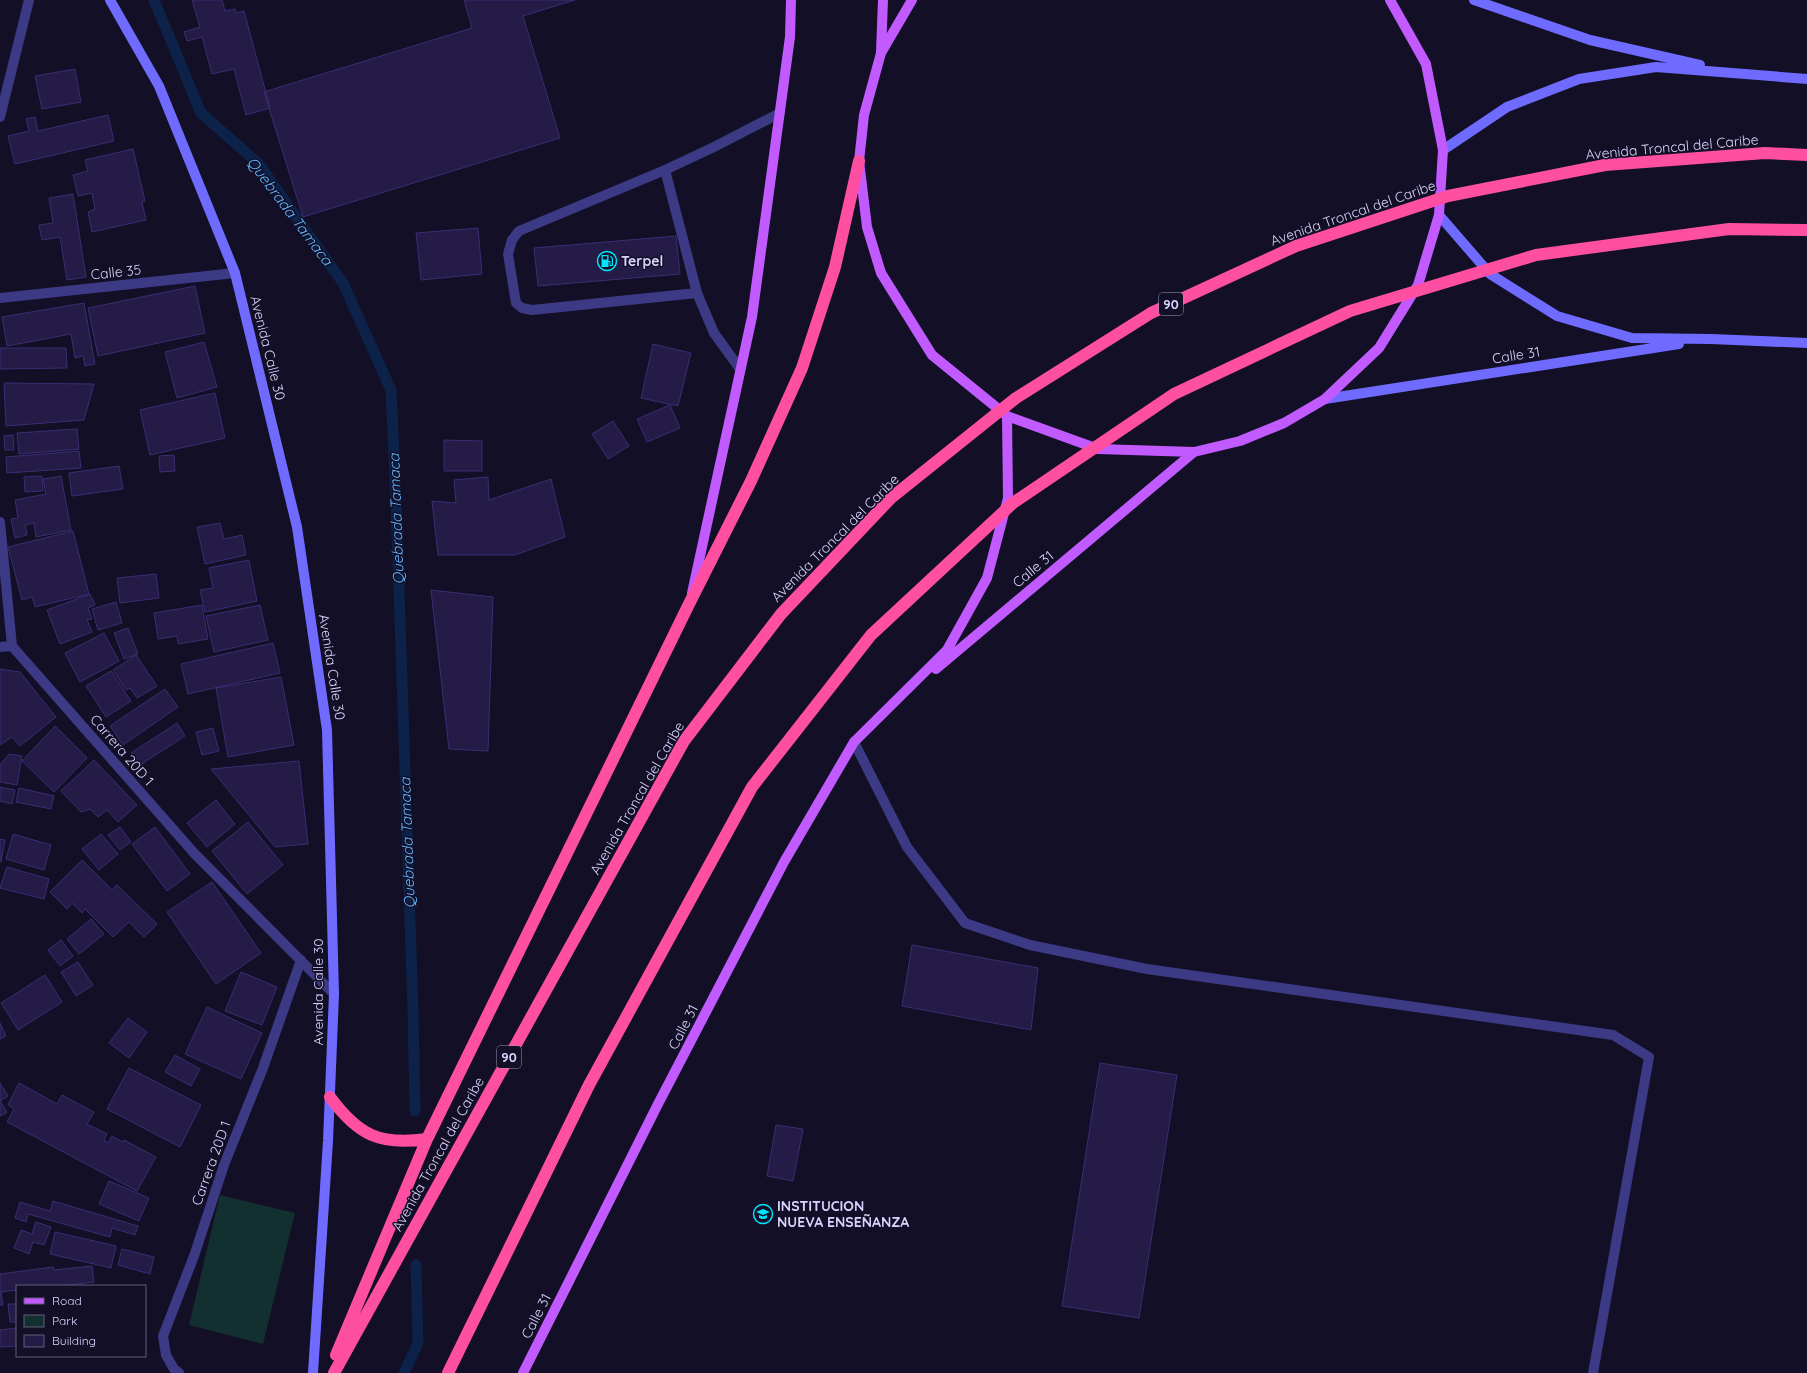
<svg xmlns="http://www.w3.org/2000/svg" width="1807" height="1373" font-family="Quicksand,sans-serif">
	<rect width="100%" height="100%" fill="#130f26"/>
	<path fill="#12302f" d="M220,1195L295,1213L263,1344L189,1325Z"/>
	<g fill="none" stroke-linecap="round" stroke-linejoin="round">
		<path stroke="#0c2248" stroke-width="11" d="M154,0L201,113L258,163L343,283L391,390L396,500L413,1011L415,1111
			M404,1373L418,1343L416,1265"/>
	</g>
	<path fill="#241b47" stroke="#3b2d73" d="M192,0H222L225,11L235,9L236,13L244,11L270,108L246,115L234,69L212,74L202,37L187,41L184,32L200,27Z
		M464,0H575L523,16L560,138L303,217L264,92L472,28Z
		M75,69L81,102L42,109L35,76Z
		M108,115L114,141L15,164L8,136L29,131L26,119L35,117L38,131Z
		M133,149L145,201L142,202L146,220L92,232L88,212L95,209L92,193L78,196L73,175L88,171L85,160Z
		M73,194L86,277L67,280L60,237L42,240L39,225L53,223L49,198Z
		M478,228L482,274L421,280L416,233Z
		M676,236L680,274L538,286L534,248Z
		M195,286L205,333L98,356L88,308Z
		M84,303L95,364L85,366L83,356L75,358L71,334L7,346L2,317Z
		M204,342L217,387L177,398L165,352Z
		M653,344L691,353L678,406L641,398Z
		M0,348H66L67,368L0,369Z
		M4,383L94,384L84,420L6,426Z
		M215,393L225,438L150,455L140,410Z
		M670,405L680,428L647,442L637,419Z
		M613,421L629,446L608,459L592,434Z
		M77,429L79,449L19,454L17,433Z
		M13,435L14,450H5L4,436Z
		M444,440L482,441V471H444Z
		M79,451L81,468L7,473L6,457Z
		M174,455L175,471L160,472L159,456Z
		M119,466L123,489L72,496L69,473Z
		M42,476L43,491L25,492L24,477Z
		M61,476L71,530L36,537L34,523L25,525L27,535L15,538L11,519L18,518L15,500L46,494L43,479Z
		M488,477L489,500L551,479L565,537L515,555H438L432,501L456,503L454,480Z
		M220,523L224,539L242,535L246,555L205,564L197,527Z
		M73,531L89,594L35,607L32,597L22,600L8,547Z
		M249,560L257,601L205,612L200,590L213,588L209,568Z
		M156,574L159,598L120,603L117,578Z
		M431,590L493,597L488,751L449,749Z
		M90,594L95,605L88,608L92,619L87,620L92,632L60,644L47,610Z
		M116,602L122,623L98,630L92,609Z
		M202,605L208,639L178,644L177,636L158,639L154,613Z
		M260,605L268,640L214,652L206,616Z
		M128,628L138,654L124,659L114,633Z
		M104,633L119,661L80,682L65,653Z
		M273,643L280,673L188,694L181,664Z
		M136,655L157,686L137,698L130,688L126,690L113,670Z
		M0,669L20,672L56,717L20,746L12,737L0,745Z
		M111,671L131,701L106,717L86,686Z
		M281,677L294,745L228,757L216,688Z
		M165,689L178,707L123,745L110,726Z
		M177,723L185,736L140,765L131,753Z
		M55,726L87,758L54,792L22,761Z
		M213,728L219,751L202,755L196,732Z
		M9,754L22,756L17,785L0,782V765Z
		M94,760L137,805L118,822L107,810L98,817L90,809L81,812L61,791Z
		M299,761L308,844L275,847L211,769Z
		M0,787L15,790L12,804L0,801Z
		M19,788L54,796L51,809L16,802Z
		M216,800L235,824L207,847L187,823Z
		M248,822L283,865L247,894L212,851Z
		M120,827L131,842L120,850L108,835Z
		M155,827L190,874L167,891L132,844Z
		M13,834L51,845L44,870L6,859Z
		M101,834L118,854L99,870L82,849Z
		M0,839L5,840L1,862L0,861Z
		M82,860L112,890L117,885L157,924L144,937L129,922L113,937L85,909L82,913L72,903L67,909L50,892Z
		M7,867L49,879L44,899L0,888Z
		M212,882L261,953L216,984L167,912Z
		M91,919L104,934L79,954L67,939Z
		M61,940L73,956L60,966L48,950Z
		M912,945L1038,968L1031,1030L902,1006Z
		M78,962L93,985L76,996L61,972Z
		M241,972L277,987L262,1025L225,1011Z
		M45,975L62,1002L18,1030L1,1003Z
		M207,1007L262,1033L241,1079L185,1054Z
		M128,1018L147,1032L129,1058L109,1043Z
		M0,1023L6,1036L0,1039Z
		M175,1055L200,1069L191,1086L165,1072Z
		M1100,1063L1177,1075L1139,1318L1062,1306Z
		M129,1068L201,1105L180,1147L107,1109Z
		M0,1083L8,1096L0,1101L7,1112L0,1116Z
		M19,1083L57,1104L62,1095L94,1112L87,1124L107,1134L104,1140L108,1143L112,1136L123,1142L124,1140L156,1157L137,1191L7,1122L14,1109L8,1105Z
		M776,1125L803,1129L793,1181L767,1176Z
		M109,1181L149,1198L139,1221L99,1204Z
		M53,1201L138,1226L135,1235L112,1228L110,1237L28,1214L26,1222L15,1218L20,1202L50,1211Z
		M36,1222L51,1227L44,1245L33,1242L29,1254L14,1248L21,1230L32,1234Z
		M55,1232L116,1246L111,1268L50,1254Z
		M122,1249L154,1257L150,1274L118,1265Z
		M92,1266L94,1282L60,1286H17V1290L1,1292L3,1305H0V1274L53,1267L54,1270Z
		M8,1304H17V1322H10Z
		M17,1328V1346L0,1347V1330Z"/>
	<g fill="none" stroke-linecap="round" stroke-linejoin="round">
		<path stroke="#3d3a85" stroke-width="10" d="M665,170L519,231L512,240L508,254L516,303L522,308L532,310L697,293
			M740,369L714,333L697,293L665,170L714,147L780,113
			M854,742L907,847L965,923L1030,945L1147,969L1613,1035L1649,1057L1593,1373"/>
		<path stroke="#3d3a85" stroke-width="10" d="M0,117L29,0
			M0,298L235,273
			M0,522L12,646L194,853L334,994
			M0,647L12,646
			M179,1373L174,1369L166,1355L163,1336L194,1256L224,1165L263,1068L301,960"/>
		<path stroke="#6f6bff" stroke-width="10" d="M110,0L159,86L235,273L297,527L327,730L334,994L328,1141L313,1373
			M1474,0L1590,40L1700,65
			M1443,150L1507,107L1579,79L1656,67L1807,79
			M1439,215L1490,274L1557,316L1632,338L1711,339L1807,343
			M1325,399L1679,344"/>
		<path stroke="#c25bff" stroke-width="10" d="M912,0L881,53L864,115L859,161L867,227L881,273L932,355L1007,416L1098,449L1194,452L1240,441L1284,423L1325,399L1379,348L1418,285L1439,215L1443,150L1426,64L1390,0
			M881,52L883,0
			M692,593L752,317L790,37L791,0
			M936,669L1194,452
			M523,1373L657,1106L784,862L854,742L947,650L987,578L1008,498L1007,416"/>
		<path stroke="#ff4fa3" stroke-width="12" d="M330,1097C358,1135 380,1146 427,1139
			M336,1355L427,1139L689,604L751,481L802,368L835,267L859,161
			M334,1373L684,741L781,614L891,498L1016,398L1151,313L1296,246L1448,196L1605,165L1765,153L1807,155
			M448,1373L589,1085L752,787L871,635L1013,503L1174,394L1350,311L1536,255L1729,229L1807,230"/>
	</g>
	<defs>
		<symbol id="fuel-ring" viewBox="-11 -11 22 22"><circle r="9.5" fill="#130f26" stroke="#00e5ff" stroke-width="1.5"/><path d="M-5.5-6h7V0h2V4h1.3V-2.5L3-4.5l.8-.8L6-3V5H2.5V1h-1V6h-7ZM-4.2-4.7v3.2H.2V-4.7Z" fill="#00e5ff"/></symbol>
		<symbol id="school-ring" viewBox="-11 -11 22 22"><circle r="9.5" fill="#130f26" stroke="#00e5ff" stroke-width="1.5"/><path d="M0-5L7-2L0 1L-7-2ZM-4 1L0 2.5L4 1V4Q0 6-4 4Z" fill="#00e5ff"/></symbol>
	</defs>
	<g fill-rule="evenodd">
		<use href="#fuel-ring" x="596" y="250" width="22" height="22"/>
		<use href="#school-ring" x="752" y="1203" width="22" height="22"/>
	</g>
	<g text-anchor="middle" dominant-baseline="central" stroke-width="3" stroke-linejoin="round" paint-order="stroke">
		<g fill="#130f26" stroke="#9e99be" stroke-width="1">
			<rect x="1159" y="293" width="24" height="22" rx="3"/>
			<rect x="497" y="1046" width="24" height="22" rx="3"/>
		</g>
		<g font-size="13" font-weight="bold" fill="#d9d4ff">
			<text x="1171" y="304">90</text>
			<text x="509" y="1057">90</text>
		</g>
		<g font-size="14" fill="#d9d4ff" stroke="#130f26">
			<text transform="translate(1672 147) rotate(-5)">Avenida Troncal del Caribe</text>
			<text transform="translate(1353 213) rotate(-19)">Avenida Troncal del Caribe</text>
			<text transform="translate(116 272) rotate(-6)">Calle 35</text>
			<text transform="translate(268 348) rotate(76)">Avenida Calle 30</text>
			<text transform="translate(1516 355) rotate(-9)">Calle 31</text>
			<text transform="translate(835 538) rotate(-45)">Avenida Troncal del Caribe</text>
			<text transform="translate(1033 569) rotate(-40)">Calle 31</text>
			<text transform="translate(332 667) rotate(81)">Avenida Calle 30</text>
			<text transform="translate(122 750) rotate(49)">Carrera 20D 1</text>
			<text transform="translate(637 798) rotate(-60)">Avenida Troncal del Caribe</text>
			<text transform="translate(318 992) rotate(-90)">Avenida Calle 30</text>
			<text transform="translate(683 1027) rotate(-63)">Calle 31</text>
			<text transform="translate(438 1154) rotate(-61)">Avenida Troncal del Caribe</text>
			<text transform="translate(211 1163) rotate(-70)">Carrera 20D 1</text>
			<text transform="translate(536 1316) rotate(-63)">Calle 31</text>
		</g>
		<g font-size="14" font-weight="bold" fill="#d9d4ff" stroke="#130f26" text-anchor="start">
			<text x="621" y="261">Terpel</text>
			<text x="777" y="1206">INSTITUCION<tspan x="777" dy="16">NUEVA ENSEÑANZA</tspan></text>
		</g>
		<g font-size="15" font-style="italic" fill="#62b6ff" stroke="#130f26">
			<text transform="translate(290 211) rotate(53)">Quebrada Tamaca</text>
			<text transform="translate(396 519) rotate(-92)">Quebrada Tamaca</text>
			<text transform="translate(407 843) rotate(-92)">Quebrada Tamaca</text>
		</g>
	</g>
	<rect x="16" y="1285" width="130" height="72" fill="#130f26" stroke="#625e7d"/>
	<rect x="24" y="1298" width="20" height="6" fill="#c25bff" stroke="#625e7d"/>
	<text x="52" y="1305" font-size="12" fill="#d9d4ff">Road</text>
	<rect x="24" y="1315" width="20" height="12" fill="#12302f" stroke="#625e7d"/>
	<text x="52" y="1325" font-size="12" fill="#d9d4ff">Park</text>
	<rect x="24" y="1335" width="20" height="12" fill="#241b47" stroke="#625e7d"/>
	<text x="52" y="1345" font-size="12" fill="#d9d4ff">Building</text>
</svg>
